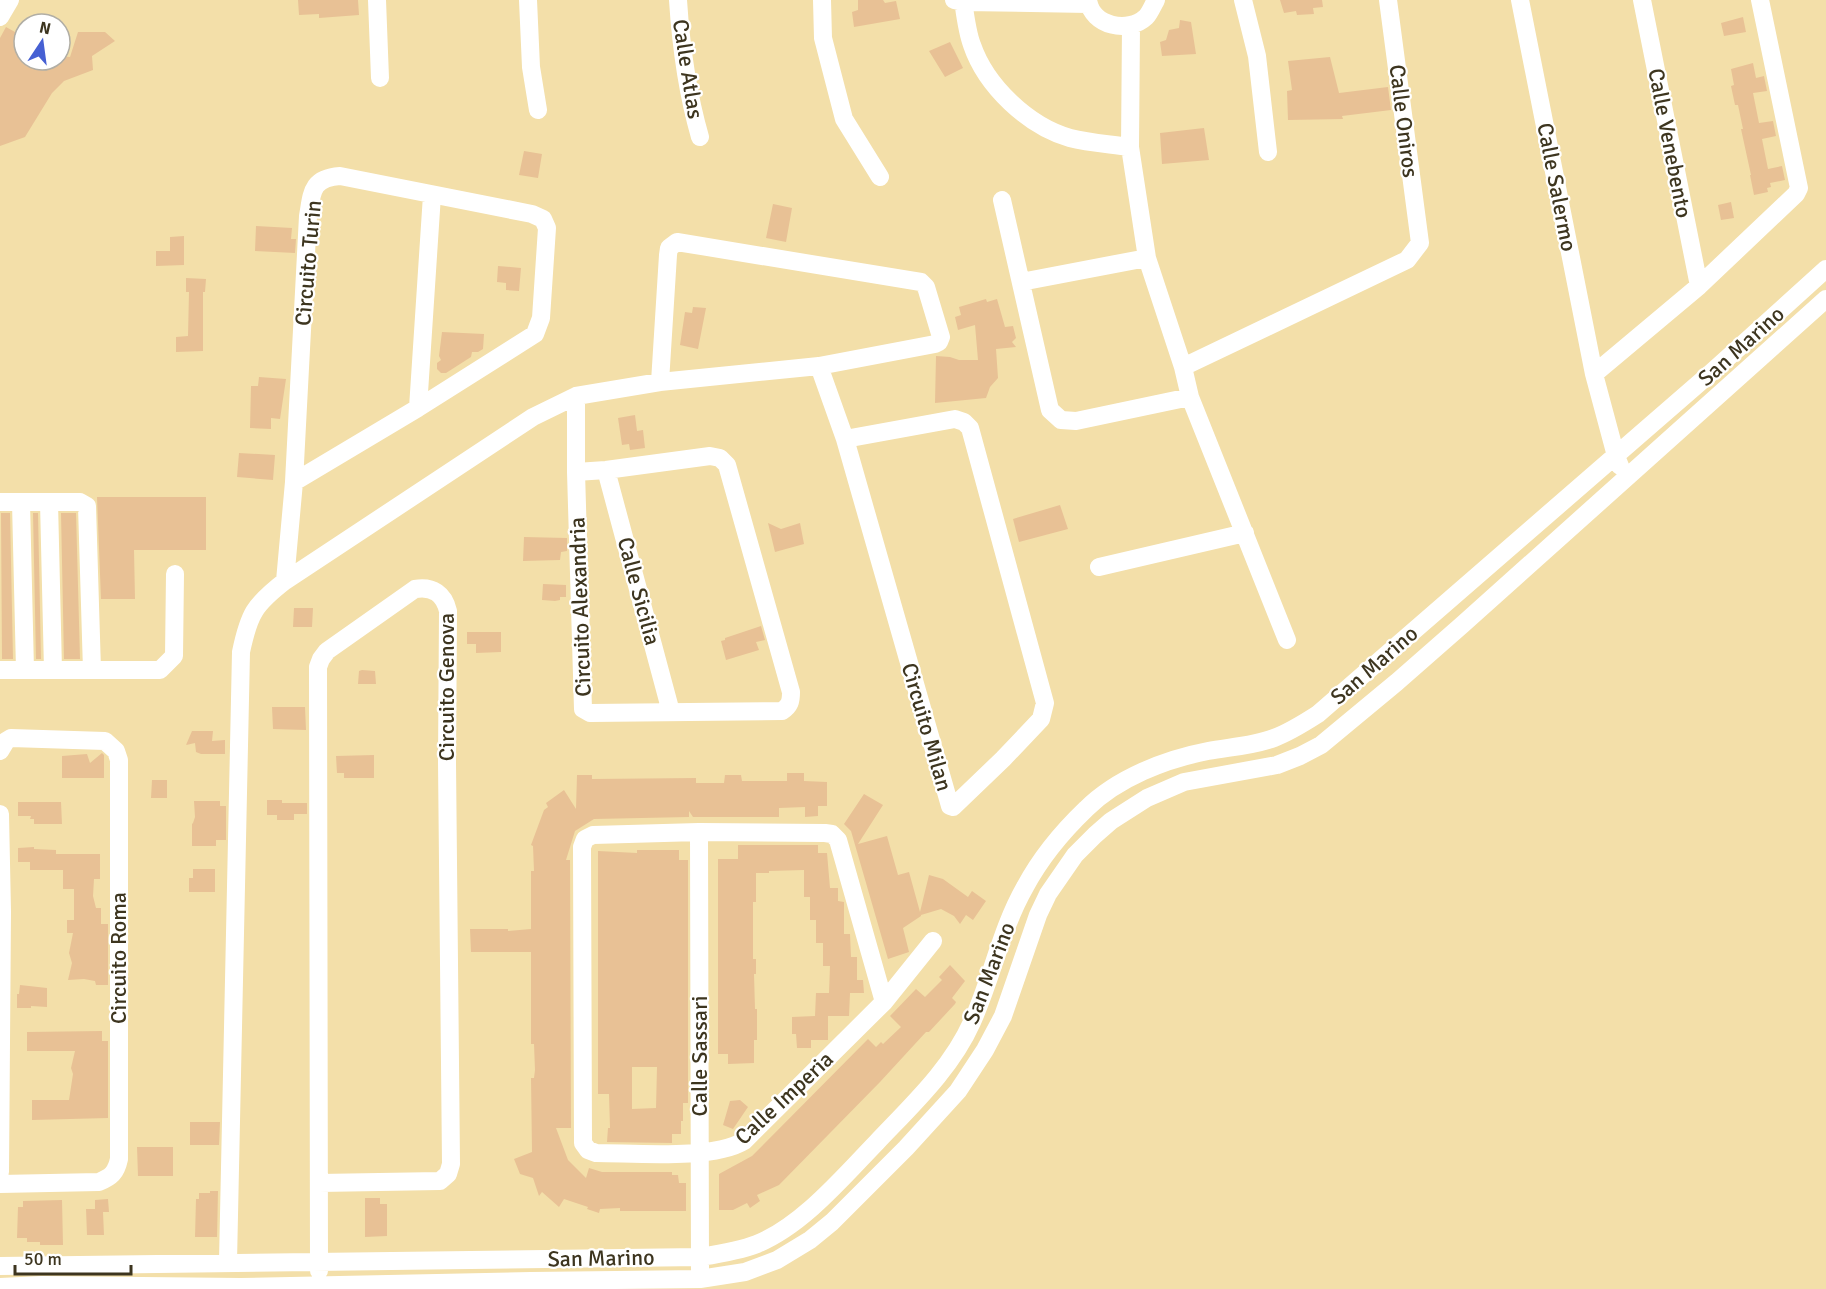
<svg xmlns="http://www.w3.org/2000/svg" width="1826" height="1289" font-family="Signika,sans-serif">
	<rect width="100%" height="100%" fill="#f3dfa9"/>
	<path fill="#e8c195" fill-rule="evenodd" d="M298,0H358L359,15L319,18V14L299,15Z
		M858,0H883L885,3L896,1L900,19L854,27L852,12L858,10Z
		M1280,0H1322L1323,7L1313,8L1314,14L1297,15L1296,11L1284,13Z
		M1743,17L1746,32L1724,36L1721,23Z
		M1180,20L1191,22L1196,54L1162,56L1160,42L1166,40L1169,30L1179,28Z
		M6,27L24,37V60H60V56L70,57L78,32H105L115,41L92,56L93,70L64,81L52,93L25,137L0,146V38Z
		M950,42L963,68L945,77L929,51Z
		M1330,57L1339,93L1388,87L1391,110L1342,116L1343,119L1288,120L1287,91L1292,90L1288,61Z
		M1753,63L1756,78L1764,76L1767,91L1753,93L1759,123L1773,121L1776,136L1762,139L1768,169L1782,166L1785,180L1770,183L1771,187L1767,188L1768,192L1754,195L1750,175H1751L1741,129H1743L1738,105H1735L1731,86L1734,85L1731,69Z
		M1204,128L1209,160L1162,164L1160,133Z
		M524,151L542,154L538,178L519,175Z
		M1731,202L1734,218L1721,220L1718,205Z
		M773,204L792,208L786,242L766,238Z
		M256,226L292,228L291,239H296L295,253L255,251Z
		M184,236V265L156,266V251H170V237Z
		M498,266L521,268L519,291L506,290V283L497,282Z
		M186,278L206,279L205,292H203V351L176,352V337L188,336L189,292H186Z
		M986,299L987,302L997,299L1005,327L1013,326L1016,338L1012,342L1016,347L996,349L998,378L990,387L986,398L935,403L936,356L950,357L959,360H978L975,325L958,330L955,317L961,315L959,307Z
		M693,307L706,308L698,349L680,345L685,312L692,313Z
		M442,332L484,334L483,349L478,352H472L471,357L446,373H441L437,369V363L441,360L439,356Z
		M259,377L286,379L280,419L271,418V429L250,428L251,386H258Z
		M635,415L637,431L643,430L645,448L630,450L629,444L622,445L618,418Z
		M239,453L275,455L273,480L237,477Z
		M97,497H206V550H134L135,599H101Z
		M1060,505L1068,529L1019,542L1013,519Z
		M1,513H10L13,659H2Z
		M33,513H38L41,659H36Z
		M61,513H76L80,659H64Z
		M768,523L781,529L800,523L804,544L775,552Z
		M524,537L567,538V551L561,552L560,560L523,561Z
		M543,584L566,585V597H560V600L555,601L542,600Z
		M294,608H313L312,627H293Z
		M761,626L765,640L756,642L759,650L726,660L721,641L725,640V638Z
		M467,632H501V652L476,653V644H467Z
		M362,670L375,671L376,684H358L359,671Z
		M272,707H305L306,730L273,729Z
		M192,731H213L212,741L225,740V754H201L196,752L195,743L186,745Z
		M102,753L104,755V778H62V756L87,754L90,763Z
		M374,755V778H344V773H337L336,756Z
		M787,773H804V781L827,782V806H818V816L805,817V807L779,808V817H693L689,811V817L594,819L575,831L566,860H570L571,1128H556L568,1160L586,1178L589,1168L602,1172H672V1175H678L679,1183H686V1211H620V1208L600,1209L599,1213L587,1209L588,1207L564,1199L559,1207L542,1192L539,1196L533,1178L520,1174L514,1159L532,1152L531,1078H534L535,1070L534,1044H531V952H471L470,929H508V931L531,929V871H534L533,846L531,845L544,810L548,807L546,803L564,790L576,809L577,775H592V779L696,778V783H724L725,775H741L742,781H787Z
		M152,780H167V798H151Z
		M864,794L883,805L858,844L887,836L898,875L909,872L920,912L929,875L943,879L968,897L972,891L986,901L973,920L966,915L960,924L954,916L941,909L921,915V916L903,928L909,952L888,959L851,831L844,824Z
		M267,800H282V803H307V814H294V820H277V815H267Z
		M194,801H220V806H226V840H216V846H192V824L193,823L195,817Z
		M18,802H61L62,824H34V819H30L31,816H18Z
		M738,845H818V853H827L830,888H838V901L844,902V934H850L851,957H857V980H863L864,993H850L849,1016H828V1040H811V1048H797L796,1034H792V1017L815,1016L816,993H829L830,966H823V943H816V920H810V897H804V870L769,871V873H756V902H753V959H756V974H754L755,1009H757V1040H754V1063L728,1064V1054H718V859H738Z
		M34,847V849L56,850V854H100V879H94L93,896L96,908H101V924H108V985H96L95,981L84,979L68,980L72,963L69,953L73,933H67V920H74V889H63V870H30V862H18V848Z
		M637,850H679V860H688V1103H683V1121H681V1134H672V1143L607,1142L608,1128H610L609,1094H598V851L637,853ZM632,1067H657L656,1108L632,1109Z
		M193,869H215V892H189V878H193Z
		M950,965L965,981L952,998L956,1002L955,1004L929,1032H926L880,1082L779,1185L757,1195L760,1201L750,1208L747,1203L733,1210H719V1174L752,1156L868,1039L876,1047L881,1042L883,1044L901,1027L890,1016L916,989L925,997L942,980L939,977Z
		M20,985L47,988V1007L31,1006V1008H17V994H19Z
		M102,1031V1041H108V1118L32,1120V1100H69L73,1074L71,1068L75,1051H27V1032Z
		M740,1100L748,1107L733,1129L723,1125L730,1101Z
		M190,1122H220L219,1145H190Z
		M137,1147H173V1176H138Z
		M210,1191H218L217,1237H195L196,1199H199V1193H210Z
		M365,1198H380V1204H387V1236L365,1237Z
		M108,1199L109,1212H103L104,1235H87L86,1209H95V1200Z
		M62,1200L63,1245H40V1242H27V1238H17L18,1207H23V1201Z"/>
	<g fill="none" stroke-linecap="round" stroke-linejoin="round">
		<path stroke="#fff" stroke-width="18" d="M377,0L380,78
			M528,0L531,67L538,110
			M678,0C681,47 687,92 700,137
			M822,0L823,38L844,119L880,177
			M954,0L963,2L1089,4
			M963,0C965,14 967,32 972,45C986,86 1028,126 1070,138C1089,143 1110,144 1130,147
			M1088,0C1092,26 1128,34 1146,17C1150,13 1153,5 1156,0
			M1243,0L1257,56L1268,152
			M1520,0L1594,374L1616,456L1620,466
			M1642,0L1699,286
			M0,17L10,0
			M1131,26L1130,147L1147,258L1183,367L1190,397L1287,640
			M1002,200L1050,410L1061,420L1076,421L1190,397
			M1021,282L1147,258
			M819,366L845,439L950,806L953,807L1003,759L1041,719L1045,703L970,428L964,422L955,419L845,439
			M1183,367L1407,260L1420,243L1388,0
			M1594,374L1699,286L1796,194L1799,188L1760,0
			M418,408L432,195
			M606,470L671,712
			M576,472L606,470L710,456L720,458L727,465L791,692C791,701 790,706 782,711L590,713L583,709L576,472V396
			M0,502H80L87,506L92,670
			M21,502L25,670
			M49,502L53,670
			M1099,567L1245,533
			M285,581L294,482L308,216C312,193 311,178 340,176L532,214L543,219L547,228L541,318L535,334L418,408L294,482
			M0,670H160L174,656L175,574
			M0,751L6,741L11,738L105,741L116,751L119,760V1159C116,1173 111,1177 99,1182L0,1184
			M0,814L2,912L0,1172
			M699,832L700,1269
			M884,1002L838,840L832,834L825,833L699,832L593,835L585,839L582,847L583,1143L588,1150L596,1153C635,1153 713,1160 744,1141L884,1002L933,941
			M228,1262L241,652C249,614 254,605 285,581L533,417L576,396L660,382L819,366L935,344L939,342L941,337L926,287L921,282L677,242L669,248L668,255L660,382
			M0,1266L700,1257C719,1254 739,1251 757,1244C803,1225 843,1177 877,1142C912,1105 951,1069 972,1022C992,978 1001,929 1025,887C1040,859 1063,831 1086,809C1117,778 1166,759 1208,751C1230,747 1253,746 1274,738C1290,732 1304,723 1318,714L1713,371L1826,269
			M319,1271L318,667L321,659L327,651L415,589C433,586 444,594 448,611L447,762L451,1164L448,1174L440,1181L319,1183
			M0,1287L42,1285L241,1287L531,1281L700,1279L745,1272L777,1260L810,1240L832,1222L906,1148L958,1091L985,1050L1003,1016L1038,915L1048,894L1075,855L1095,835L1111,821L1147,798L1184,782L1277,765L1300,756L1321,745L1397,682L1462,625L1826,299"/>
	</g>
	<g text-anchor="middle" dominant-baseline="central" stroke-width="4.5" stroke-linejoin="round" paint-order="stroke">
		<g font-size="22" fill="#3d351f" stroke="#fff">
			<text transform="translate(688 69) rotate(81)">Calle Atlas</text>
			<text transform="translate(1404 121) rotate(83)">Calle Oniros</text>
			<text transform="translate(1670 143) rotate(79)">Calle Venebento</text>
			<text transform="translate(1557 187) rotate(79)">Calle Salermo</text>
			<text transform="translate(308 263) rotate(-85)">Circuito Turin</text>
			<text transform="translate(1741 346) rotate(-42)">San Marino</text>
			<text transform="translate(639 591) rotate(75)">Calle Sicilia</text>
			<text transform="translate(580 607) rotate(-92)">Circuito Alexandria</text>
			<text transform="translate(1374 665) rotate(-41)">San Marino</text>
			<text transform="translate(446 687) rotate(-90)">Circuito Genova</text>
			<text transform="translate(927 727) rotate(74)">Circuito Milan</text>
			<text transform="translate(118 958) rotate(-90)">Circuito Roma</text>
			<text transform="translate(989 973) rotate(-69)">San Marino</text>
			<text transform="translate(699 1056) rotate(-90)">Calle Sassari</text>
			<text transform="translate(784 1098) rotate(-43)">Calle Imperia</text>
			<text transform="translate(601 1258) rotate(-1)">San Marino</text>
		</g>
	</g>
	<g transform="translate(42 42) rotate(13)"><circle r="28" fill="#ffffff" stroke="#b1aea5" stroke-width="1.5"/>
	<path d="M0-4.5L10 22L0 15L-10 22Z" fill="#4660d3"/>
	<text y="-9" font-size="16" font-weight="bold" text-anchor="middle" fill="#3d351f">N</text>
	</g>
	<path d="M15 1265v9h116v-9" fill="none" stroke="#3d351f" stroke-width="3"/>
	<text x="24" y="1265" font-size="18" fill="#3d351f" stroke="#ffffff" stroke-width="4.5" paint-order="stroke">50 m</text>
</svg>
